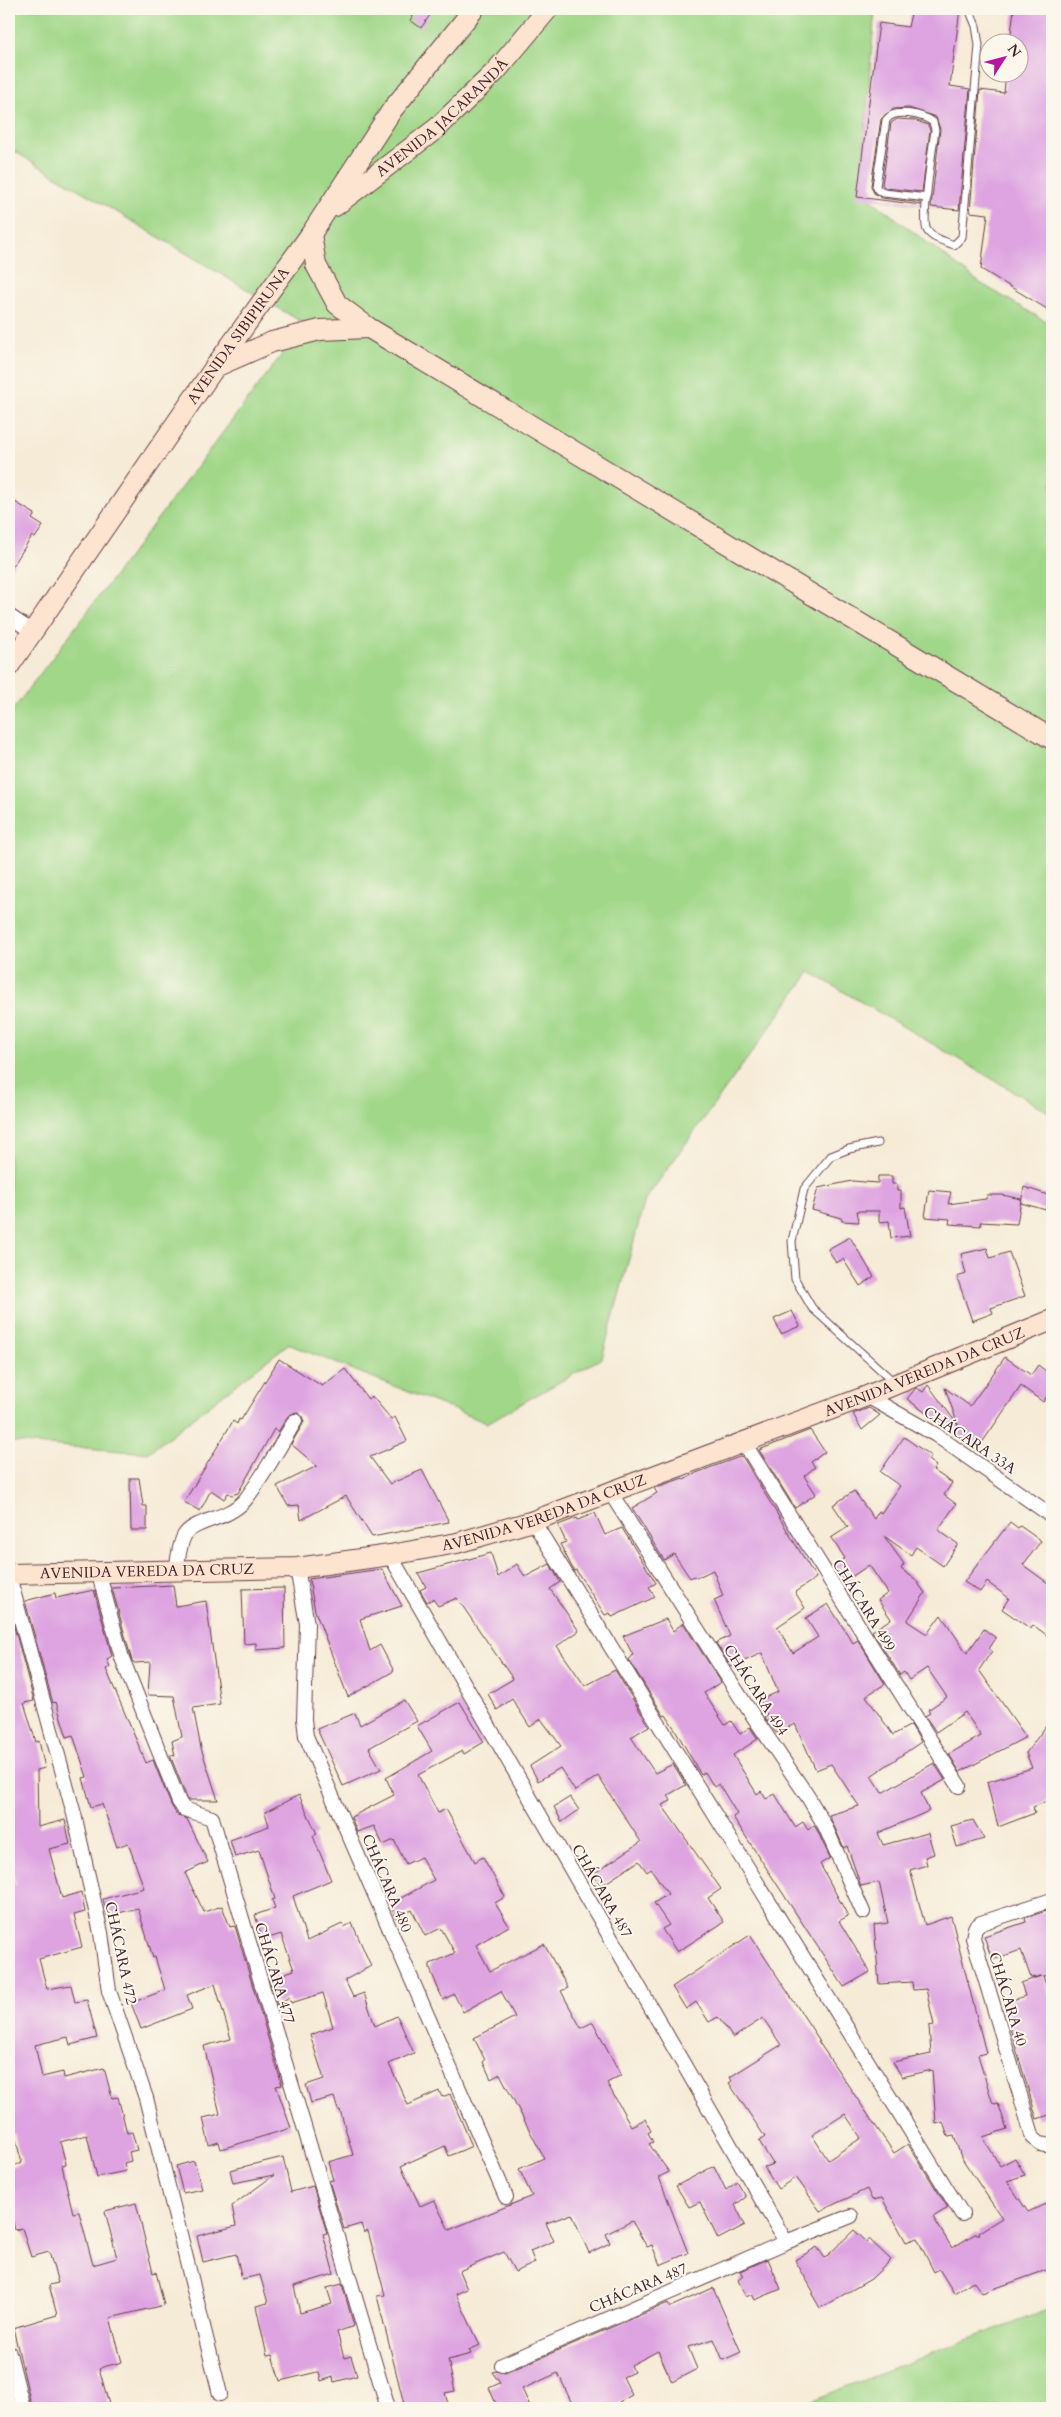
<svg xmlns="http://www.w3.org/2000/svg" width="1061" height="2417" font-family="Cardo,serif">
	<rect width="100%" height="100%" fill="#fbf7ec"/>
	<filter id="ink" filterUnits="userSpaceOnUse"><feTurbulence type="fractalNoise" baseFrequency=".02" numOctaves="2"/><feDisplacementMap in="SourceGraphic" scale="10" xChannelSelector="R" yChannelSelector="G"/><feConvolveMatrix kernelMatrix="1 2 1 2 8 2 1 2 1" color-interpolation-filters="sRGB"/></filter>
	<filter id="wash" filterUnits="userSpaceOnUse"><feTurbulence type="fractalNoise" baseFrequency=".0096" numOctaves="4" result="noise"/><feDisplacementMap in="SourceGraphic" scale="20" xChannelSelector="R" yChannelSelector="G"/><feGaussianBlur stdDeviation="1.12" result="paint"/><feColorMatrix in="noise" values="0 0 0 0 0 0 0 0 0 0 0 0 0 0 0 0 0 1.4 0 .05"/><feComposite in="paint" operator="in"/></filter>
	<g filter="url(#wash)">
		<rect width="100%" height="100%" fill="#f6ebd7"/>
		<path fill="#a1d789" stroke="#767b5a" d="M9,9H875L860,191L980,283L1052,325V1114L810,972L645,1200L602,1358L487,1423L288,1344L148,1453L9,1442V715L305,324L9,148Z
			M1052,2307V2408H792Z"/>
		<g id="blocks">
			<path fill="#dea4e1" fill-rule="evenodd" d="M418,9L430,15L421,28L410,20Z
				M912,9H960L950,86L970,89L959,210L931,207L940,129L936,117L909,108L893,109L881,119L871,186L874,193L882,198L921,203V205L857,197L879,23L908,27Z
				M1014,9H1052V312L981,269L988,214L970,212L980,90L1004,93L1006,72H1018V42H1010Z
				M897,119L914,120L928,125L930,130L922,192L886,188L882,185L891,123Z
				M15,502L35,514L32,519L43,526L35,538L32,536L9,572V512Z
				M878,1176H892V1184H897V1191H901V1208L905,1207L910,1236L891,1238L889,1221L879,1222V1211H857L859,1222L842,1221L841,1218L812,1210L818,1188L852,1181L878,1183Z
				M1024,1187L1051,1196L1050,1205L1046,1210L1021,1203Z
				M929,1190L951,1192L948,1204L986,1199L987,1195H1002L1021,1199L1017,1224L980,1222L981,1226L949,1224L950,1219L925,1217Z
				M850,1237L874,1277L860,1286L843,1259L836,1263L828,1249Z
				M987,1248L990,1258L1009,1252L1025,1296L991,1308L993,1313L972,1321L957,1277L966,1274L961,1254Z
				M792,1311L800,1326L781,1334L774,1319Z
				M1005,1357L1031,1375L1038,1365L1052,1376V1389L1043,1402L1021,1386L977,1450L907,1399L915,1389L917,1388L923,1392L928,1385L958,1425L945,1388L970,1406Z
				M279,1359L322,1386L345,1369L368,1399L372,1396L391,1419L395,1417L407,1441L370,1457L390,1484L422,1470L449,1522L372,1537L346,1496L301,1520L299,1505L288,1506L277,1486L317,1466L291,1444L304,1422L302,1416L296,1412L288,1416L278,1432L274,1429L238,1493L232,1495L228,1493L224,1499L211,1490L200,1511L184,1502L233,1421L237,1424L239,1419L241,1420Z
				M869,1408L880,1415L862,1430L853,1414Z
				M810,1430L825,1452L811,1462L815,1467L804,1476L816,1494L795,1508L759,1450Z
				M904,1437L931,1456L928,1460L936,1466L933,1470L952,1483L944,1495L956,1504L938,1530L958,1544L943,1566L916,1547L911,1555L884,1536L904,1564L901,1569L915,1579L925,1593L907,1621L927,1634L941,1615L967,1653L984,1629L996,1638L989,1649L992,1651L979,1670L1026,1737L960,1772L949,1754L981,1736L965,1712L936,1732L925,1716L930,1713L928,1710L947,1697L927,1668L909,1680L904,1672L900,1675L872,1631L891,1619L878,1600L888,1593L869,1565L844,1582L834,1566L845,1558L831,1538L848,1527L833,1505L854,1491L874,1519L879,1511L881,1513L900,1486L880,1472Z
				M742,1456L816,1578L795,1592L805,1608L777,1627L793,1653L818,1637L806,1618L828,1604L853,1643L858,1640L885,1684L866,1696L893,1735L911,1725L921,1742L871,1776L882,1793L934,1763L945,1780L921,1793L929,1811L878,1833L883,1845L928,1833L934,1854L925,1857L927,1865L910,1870L925,1925L951,1916L986,2053L978,2055L992,2101L994,2104L998,2103L1007,2129L983,2137L1000,2166L1015,2158L1025,2175L1007,2181L1028,2212L1052,2201V2268L982,2293L973,2281L954,2293L939,2269L934,2272L917,2238L906,2242L882,2198L872,2200L867,2189L820,2211L796,2177L778,2189L764,2167L773,2164L759,2141L765,2137L729,2083L732,2081L730,2077L781,2045L763,2018L733,2038L718,2017L709,2022L696,2002L686,2009L672,1987L750,1935L820,2041H818L894,2153L908,2144L948,2208L933,2217L952,2248L975,2234H980L979,2232L1002,2218L961,2157L954,2136L948,2137L943,2122L936,2124L932,2070L902,2077L893,2062L931,2054L929,2026L934,2025L926,1989L913,1990L912,1982L879,1984L874,1925L888,1923L879,1882L861,1886L847,1846L844,1848L829,1815L859,1806L831,1764L816,1770L795,1724L776,1733L764,1717L767,1715L760,1700L778,1692L762,1653L731,1667L716,1643L730,1636L714,1600L723,1596L713,1570L696,1578L694,1576L690,1578L674,1554L664,1560L632,1508L657,1493L654,1488L683,1478L684,1480L696,1473ZM845,2114L861,2138L828,2160L812,2135Z
				M130,1478H139L143,1506H147V1530H131Z
				M595,1513L605,1535L622,1528L656,1583L649,1587L655,1597L612,1617L610,1613L605,1615L576,1570L574,1571L560,1544L566,1542L558,1525L577,1518L578,1520Z
				M1010,1522L1018,1528L1020,1526L1041,1541L1023,1565L1052,1586V1639L1033,1625L1031,1629L1002,1609L1009,1598L987,1582L980,1592L964,1582Z
				M491,1553L498,1577L517,1564L525,1577L550,1564L560,1582L550,1589L579,1631L557,1646L585,1686L615,1670L649,1726L631,1737L655,1773L673,1764L686,1785L668,1795L671,1801L662,1805L721,1889L708,1898L724,1922L677,1952L662,1929L669,1925L654,1903L668,1894L651,1869L647,1872L639,1861L601,1886L593,1874L641,1842L598,1776L575,1791L560,1768L538,1781L530,1766L561,1746L541,1719L530,1727L512,1699L497,1710L488,1694L513,1679L457,1598L438,1606L433,1599L427,1602L420,1590L426,1587L418,1573Z
				M382,1569L402,1606L360,1619L370,1651L380,1645L394,1671L348,1697L315,1611L309,1579Z
				M173,1585L176,1606L206,1601L220,1704L193,1708L201,1748L218,1800H188L187,1798L170,1755L175,1756L172,1741L182,1737L174,1696L148,1695L150,1662L135,1663L132,1661L112,1588Z
				M284,1588L285,1648L256,1650V1643L244,1644L242,1589Z
				M94,1590L112,1656L107,1659L110,1667L106,1669L146,1763L153,1760L171,1805L177,1815L187,1819L208,1862L185,1873L204,1912L222,1906L230,1927L235,1926L282,2085L276,2086L291,2128L221,2149L219,2142L209,2145L203,2118L220,2114L204,2046L231,2039L215,1984L187,1995L192,2009L141,2029L131,2003L165,1990L155,1957L153,1958L138,1908L107,1916L103,1899L144,1888L128,1843L117,1847L102,1804L91,1807L83,1778L87,1777L73,1735L67,1737L56,1702L53,1703L51,1696L25,1601L55,1593L56,1598Z
				M9,1608L34,1701L24,1703L36,1742L39,1741L45,1768L37,1770L38,1827L65,1820L70,1844L49,1849L62,1898L81,1892L85,1912L74,1915L82,1947L39,1959L47,1989L71,1985L75,2002L87,2000L97,2038L70,2045L68,2037L35,2045L42,2077L63,2072L64,2078L104,2068L112,2098L118,2097L127,2133L132,2132L137,2150L129,2152L131,2161L124,2163L126,2171L97,2177L87,2135L60,2142L66,2164L62,2165L66,2184L73,2213L79,2212L93,2265L117,2258L105,2211L136,2203L153,2273L156,2272L164,2305L110,2318L122,2362L99,2368L110,2408H32L13,2328L57,2315L49,2285L58,2283L49,2252L31,2257L22,2228L15,2230L9,2208V2167L22,2163L14,2133L9,2134V1886L16,1885L9,1858Z
				M666,1619L673,1631L683,1623L721,1682L704,1693L725,1725L731,1721L740,1734L750,1727L758,1739L733,1755L757,1794L761,1791L766,1799L775,1794L795,1827L803,1822L808,1830L814,1825L817,1830L830,1858L820,1864L848,1916L839,1921L870,1972L844,1987L733,1817L737,1814L719,1784L714,1787L705,1772L701,1775L676,1731L666,1715L664,1716L629,1660L633,1655L623,1636Z
				M404,1700L417,1721L369,1748L381,1769L343,1786L317,1729L355,1713L360,1725Z
				M460,1702L484,1742L464,1754L462,1751L418,1775L438,1813L446,1809L475,1862L483,1857L505,1897L495,1903L509,1926L476,1945L490,1971L544,1944L568,1988L561,1991L581,2028L593,2022L621,2075L607,2083L631,2126L645,2119L651,2131L648,2133L653,2142L649,2144L669,2172L659,2177L688,2253L660,2265L652,2245L647,2247L632,2221L606,2234L610,2243L589,2253L572,2214L546,2223L554,2241L530,2251L535,2263L515,2272L504,2252L459,2271L467,2289L456,2294L480,2345L469,2350L471,2354L448,2360L455,2391L445,2393L449,2408H405L377,2296L385,2295L368,2231L364,2233L361,2224L344,2229L329,2181L333,2180L328,2162L353,2155L340,2110H338L334,2097L311,2103L306,2085L324,2079L310,2035L333,2027L323,1993L291,2003L289,1997L277,2005L269,1979L294,1970L281,1934L263,1940L255,1915L275,1908L272,1900L275,1899L259,1850L235,1857L230,1840L269,1826L265,1812L299,1795L317,1834L313,1836L331,1880L293,1896L307,1941L342,1924L344,1927L352,1923L371,1966L345,1980L353,1997L364,1993L375,2026L397,2016L414,2053L389,2064L408,2105L439,2091L442,2097L450,2094L472,2146L449,2156L445,2146L401,2166L420,2206L434,2200L449,2230L532,2196L519,2169L544,2158L500,2074L491,2079L483,2062L485,2060L474,2038L515,2017L501,1991L463,2012L454,1994L443,2000L430,1969V1964L455,1953L441,1928L425,1936L412,1910L396,1918L390,1904L434,1880L421,1857L406,1864L394,1840L383,1845L374,1826L357,1832L351,1817L394,1795L386,1778L432,1751L417,1726Z
				M1052,1718V1799L1033,1807L1035,1813L998,1827L987,1782L1032,1768L1026,1753Z
				M570,1797L579,1810L562,1822L554,1807Z
				M973,1820L984,1839L957,1847L951,1826Z
				M1052,1909V1975L1043,1976L1052,2003V2114L1037,2119L1007,2018L1006,2014L1010,2013L1006,2002L1025,1996L1021,1983L1041,1976L1031,1978L1021,1950L992,1960L984,1936L1026,1922L1025,1918Z
				M283,2157L291,2192L313,2186L327,2233L323,2234L334,2274L294,2286L300,2313L332,2304L327,2288L342,2284L354,2326L337,2332L344,2358L351,2356L357,2376L334,2382L333,2377L321,2381L319,2372H317L280,2381L272,2355L267,2356L256,2306L268,2303L260,2275L242,2279L236,2254L203,2262L197,2236L236,2226L232,2206L274,2175L233,2183L230,2170Z
				M194,2161L202,2189L183,2193L176,2166Z
				M714,2166L726,2190L737,2182L746,2197L735,2205L745,2225L718,2239L700,2202L689,2207L676,2186Z
				M854,2230L867,2242L869,2239L891,2260L871,2279L820,2308L812,2294L814,2293L795,2260L817,2247L825,2258Z
				M768,2259L781,2289L755,2300L752,2294L746,2297L738,2280L743,2276L740,2271Z
				M713,2288L741,2352L723,2360L714,2339L688,2347L697,2369L672,2382L658,2351L631,2365L634,2372L623,2377L632,2395L619,2402L622,2408H574L558,2373L522,2389L531,2408H498L489,2388L500,2383L492,2372L496,2371L505,2373L668,2303L670,2307Z"/>
		</g>
	</g>
	<g filter="url(#ink)">
		<use href="#blocks" fill-opacity="0" stroke="#643e45" stroke-width="1"/>
		<g fill="none" stroke-linecap="round" stroke-linejoin="round">
			<defs>
				<path id="lane" d="M927,198L884,193L878,190L876,186L886,120C894,108 922,114 933,122L935,130C933,145 921,221 927,230C932,239 945,241 954,245L962,237L979,45L976,26L969,9
					M878,1143L849,1149L831,1156L804,1189L792,1241L795,1279L812,1308L894,1382"/>
				<path id="street" d="M9,616L33,632
					M867,1396L936,1435L1052,1516
					M743,1441L959,1786
					M610,1492L743,1701L808,1797L825,1826L863,1912
					M533,1521L962,2214
					M390,1555L786,2242L502,2365
					M297,1568L307,1624L304,1719L306,1736L506,2197
					M176,1570C178,1560 179,1546 184,1536C194,1519 227,1521 245,1500C264,1476 279,1447 295,1421
					M98,1571L122,1658L179,1802L184,1809L212,1818L388,2408
					M9,1576L74,1814L101,1933L109,1991L146,2098L220,2394
					M1052,1900L981,1923L975,1928L973,1938L1033,2138L1040,2144L1052,2146
					M786,2242L851,2216
					M9,2353L23,2408"/>
				<g id="secondary">
					<path id="s1" d="M335,206L437,128L496,71L548,9"/>
					<path d="M311,234L316,265L337,304L369,328L1052,739"/>
					<path d="M215,367L272,342L320,330L369,328"/>
					<path id="s2" d="M9,666L215,367L311,234L392,110L474,9"/>
					<path id="s3" d="M9,1574L297,1568L390,1555L457,1543L533,1521L867,1396L1052,1320"/>
				</g>
			</defs>
			<use href="#lane" stroke="#643e45" stroke-width="9"/>
			<use href="#street" stroke="#643e45" stroke-width="16"/>
			<use href="#secondary" stroke="#643e45" stroke-width="22"/>
			<use href="#lane" stroke="#fff" stroke-width="7"/>
			<use href="#street" stroke="#fff" stroke-width="14"/>
			<use href="#secondary" stroke="#fde4d1" stroke-width="20"/>
		</g>
	</g>
	<g text-anchor="middle" dominant-baseline="central" stroke-width="4" stroke-linejoin="round" paint-order="stroke">
		<g font-size="15" fill="#4a1f2b" stroke="#fbf7ec">
			<text stroke="none"><textPath href="#s1" startOffset="139">AVENIDA JACARANDÁ</textPath></text>
			<text stroke="none"><textPath href="#s2" startOffset="402">AVENIDA SIBIPIRUNA</textPath></text>
			<text stroke="none"><textPath href="#s3" startOffset="948">AVENIDA VEREDA DA CRUZ</textPath></text>
			<text transform="translate(970 1440) rotate(34)">CHÁCARA 33A</text>
			<text stroke="none"><textPath href="#s3" startOffset="542">AVENIDA VEREDA DA CRUZ</textPath></text>
			<text stroke="none"><textPath href="#s3" startOffset="138">AVENIDA VEREDA DA CRUZ</textPath></text>
			<text transform="translate(864 1605) rotate(58)">CHÁCARA 499</text>
			<text transform="translate(756 1690) rotate(57)">CHÁCARA 494</text>
			<text transform="translate(387 1883) rotate(67)">CHÁCARA 480</text>
			<text transform="translate(602 1891) rotate(60)">CHÁCARA 487</text>
			<text transform="translate(121 1953) rotate(78)">CHÁCARA 472</text>
			<text transform="translate(275 1973) rotate(73)">CHÁCARA 477</text>
			<text transform="translate(1008 1999) rotate(73)">CHÁCARA 40</text>
			<text transform="translate(638 2288) rotate(-23)">CHÁCARA 487</text>
		</g>
	</g>
	<rect width="1061" height="2417" fill="none" stroke="#fbf7ec" stroke-width="30"/>
	<g transform="translate(1004 58) rotate(54)"><circle r="24" fill="#fbf7ec" stroke="#b4a19f"/>
	<path d="M0-4L9 19L0 12L-9 19Z" fill="#b5179e"/>
	<text y="-8" font-size="14" font-weight="bold" text-anchor="middle" fill="#4a1f2b">N</text>
	</g>
</svg>
